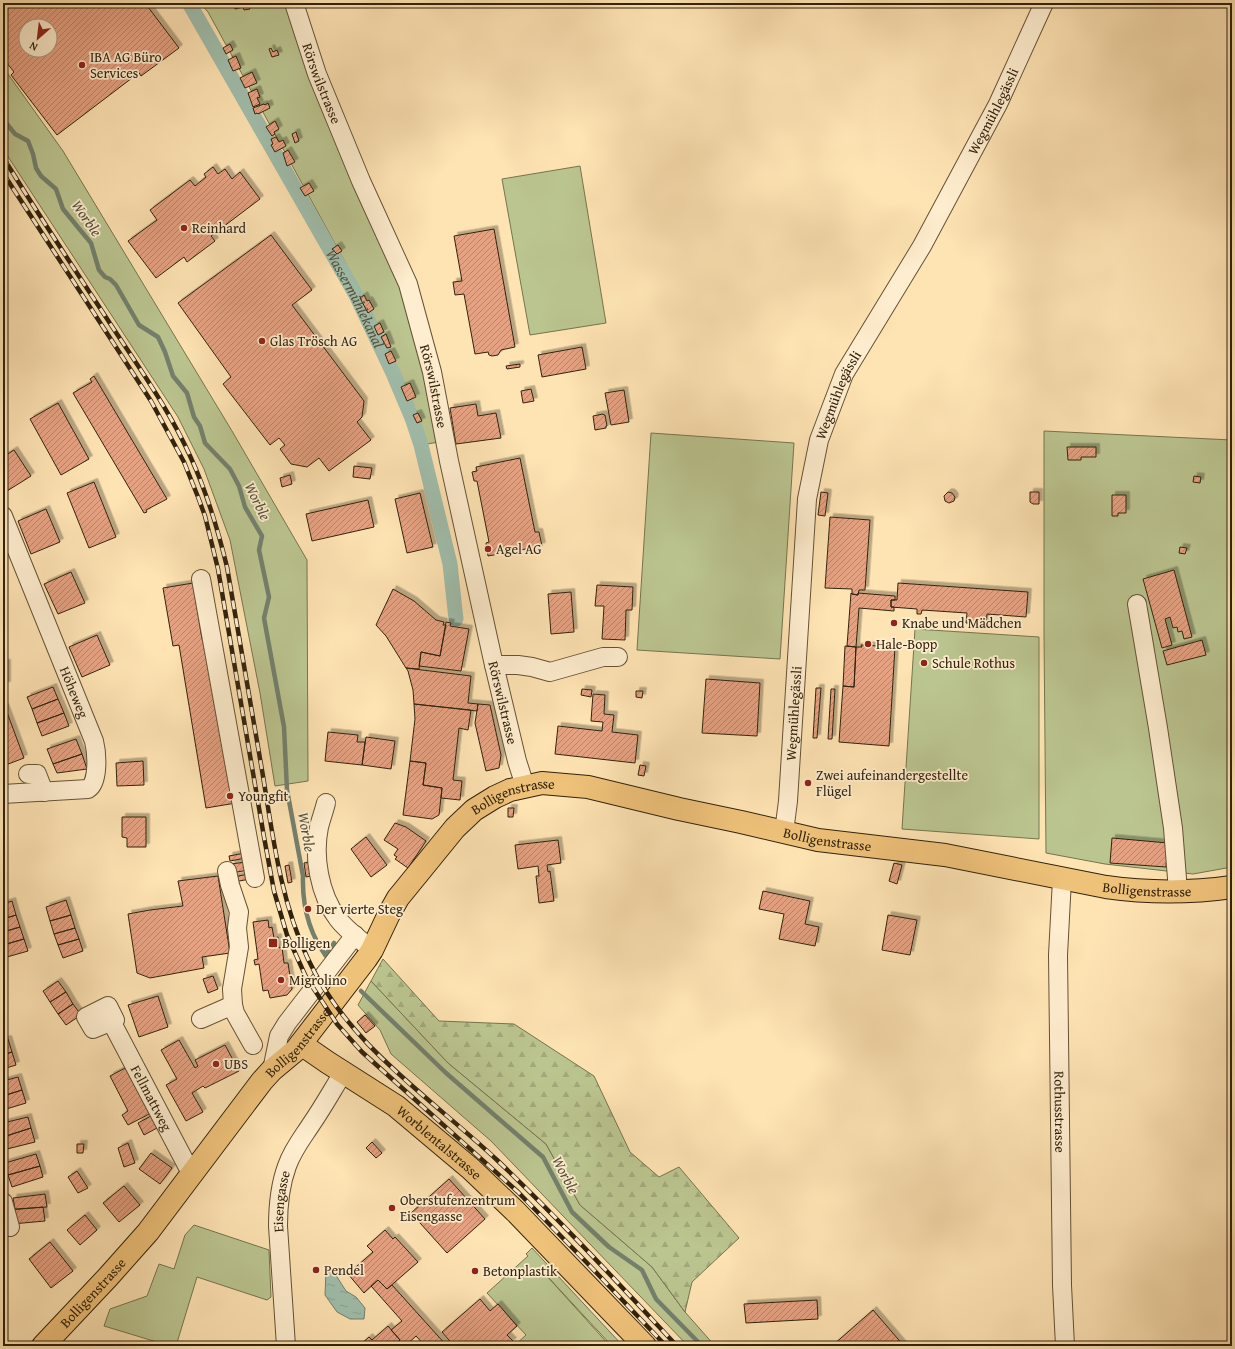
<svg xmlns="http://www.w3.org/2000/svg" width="1235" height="1349" font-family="'Gentium Book Plus',serif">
	<defs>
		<pattern id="forest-firs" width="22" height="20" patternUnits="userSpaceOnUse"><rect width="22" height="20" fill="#bbc590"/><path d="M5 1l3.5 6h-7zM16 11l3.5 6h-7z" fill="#a1a97b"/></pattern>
		<pattern id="water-ripples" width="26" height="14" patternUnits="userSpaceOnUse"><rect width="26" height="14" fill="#a0beac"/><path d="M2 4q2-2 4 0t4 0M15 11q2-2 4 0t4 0" fill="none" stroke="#8aa393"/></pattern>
		<pattern id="building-hatch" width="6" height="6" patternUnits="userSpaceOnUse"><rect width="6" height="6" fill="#e5a283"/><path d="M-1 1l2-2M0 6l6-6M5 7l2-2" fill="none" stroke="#ba846a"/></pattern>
		<filter id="shadow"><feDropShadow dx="3.5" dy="-3.5" stdDeviation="0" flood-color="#0004"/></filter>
	</defs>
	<rect width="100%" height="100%" fill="#fee3b3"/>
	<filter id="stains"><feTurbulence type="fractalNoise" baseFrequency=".005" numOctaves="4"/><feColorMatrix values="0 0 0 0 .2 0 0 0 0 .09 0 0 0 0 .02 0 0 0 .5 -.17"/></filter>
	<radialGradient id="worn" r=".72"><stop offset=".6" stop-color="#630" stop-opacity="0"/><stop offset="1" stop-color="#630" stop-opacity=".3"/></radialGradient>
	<path fill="#bbc590" stroke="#76744e" d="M200,3H294L408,284L445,441L427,444L398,369L361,291L208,12Z
		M3,67L63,151L232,431L307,560L308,781L275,786L260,693L230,540L204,469L178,417L3,149Z
		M580,166L606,323L530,335L502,179Z
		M1044,431L1232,440V867L1193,874L1105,864L1046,853L1044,633Z
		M651,433L794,443L780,659L637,650Z
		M915,629L1039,637V839L902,829Z
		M371,981L448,1063L546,1144L580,1205L652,1267L685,1312L715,1346H688L491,1141L391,1054L380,1030L358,1005Z
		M194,1225L269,1250L271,1297L267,1300L197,1277L176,1346H170L104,1326L110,1309L147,1296L159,1264L174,1269L185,1235Z
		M532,1248L623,1346H612L546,1275L610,1346H514L526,1335L487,1293L528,1256L526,1254Z"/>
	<path fill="url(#forest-firs)" stroke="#76744e" d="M383,959L439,1021L514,1024L594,1076L630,1152L659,1177L679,1167L739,1238L692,1282L685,1312L652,1267L580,1205L546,1144L448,1063L371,981Z"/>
	<path fill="url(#water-ripples)" stroke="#74806c" d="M332,1269L346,1291L356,1297L365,1308L364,1319H350L337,1312L325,1295L326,1271Z"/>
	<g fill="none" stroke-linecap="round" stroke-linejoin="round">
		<path stroke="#74806c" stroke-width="4.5" d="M3,119L15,134L28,141L33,154L36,168L41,176L56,189L63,209L81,231L91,243L99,270L105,277L110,279L116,285L139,325L158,337L165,352L173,376L187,393L194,417L200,426L205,443L230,469L239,486L245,507L262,536L259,550L269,597L264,618L284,727L287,790L303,876C302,907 310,936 329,960
			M325,955L334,943
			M361,991L446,1073L543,1157L572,1212L609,1247L642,1270L656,1299L702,1346"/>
		<path stroke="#a0beac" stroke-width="15" id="s1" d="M189,3L356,295L393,373L412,418L421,445L450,564L456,619"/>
	</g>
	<path fill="url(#building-hatch)" stroke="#32220c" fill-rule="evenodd" filter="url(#shadow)" d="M3,3H145L179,48L141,76L138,71L130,76L132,78L57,135L11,75L14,72L3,58ZM26,26H50V50H26Z
		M233,3H248L250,9L244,10L243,7L235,9Z
		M230,44L233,50L226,54L223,48Z
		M271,48L273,52L277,50L279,55L272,57L269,49Z
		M236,56L241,68L233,71L228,60Z
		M252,72L257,83L245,88L240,78Z
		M257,89L260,97L257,98L260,104L253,107L248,93Z
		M268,103L270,108L258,114L257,113L255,114L253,108L264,104L265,105Z
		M275,121L279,129L274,132L275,134L272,136L266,127Z
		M296,132L299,141L295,143L292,134Z
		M276,137L279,142L283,140L286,146L275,152L271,145L273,144L271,139Z
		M288,150L295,162L287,166L283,153Z
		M213,167L218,174L225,169L232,179L240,172L260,199L211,236L215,241L187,262L184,257L156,278L128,241L157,220L150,210L190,180L195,186L206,177L204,174Z
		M309,183L314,191L305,196L300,188Z
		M494,229L515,347L501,350L498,355L492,356L489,355L488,352L475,354L464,294L455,295L453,282L462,281L454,236Z
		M271,235L312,290L292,305L364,401L362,417L357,422L371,440L329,471L319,458L307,467L291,464L280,449L285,445L279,438L270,445L223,384L231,377L178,303Z
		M338,245L342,251L337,254L332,249Z
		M364,295L367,301L369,300L374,309L368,313L360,298Z
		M380,323L384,332L378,335L374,326Z
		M386,334L391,347L387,348L381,337Z
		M582,347L586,369L542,377L538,355Z
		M391,351L396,361L389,364L385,354Z
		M520,364V367L507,369L506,366Z
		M94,376L167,499L146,510L147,512L144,513L73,393L92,382L90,379Z
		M410,383L416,397L407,401L401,387Z
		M531,389L534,401L523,403L521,391Z
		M624,390L629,422L611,425L605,393Z
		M58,403L89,459L61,475L30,419Z
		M476,404L478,416L496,413L501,438L456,444L450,408Z
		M418,413L422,421L417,423L413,415Z
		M603,414L604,415H605L607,426H606V428L595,430L593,416Z
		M1067,447H1096V457H1081V460H1068Z
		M14,450L31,476L7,491L3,484V457Z
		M520,458L535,532H539L542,546L488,556L486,543L489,542L477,481H474L472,472L477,471L476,467Z
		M354,466L372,468L370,479L353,477Z
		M290,475L292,484L282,487L280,478Z
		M1194,476L1201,477L1200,483L1193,482Z
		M94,482L116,537L89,548L67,493Z
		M821,492L828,493L825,516L818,515Z
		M948,492L952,493L955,497L954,501L949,503L945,501L944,496Z
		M1030,492H1039V504H1033L1030,502Z
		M420,493L433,547L407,553L395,499Z
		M1112,495H1126V513H1118V516H1112Z
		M368,500L374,527L312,541L306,514Z
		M46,509L60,542L31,554L18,521Z
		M830,517L870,520L865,590H859L858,595L852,594V589L825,588Z
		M1180,547L1187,548L1185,554L1179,553Z
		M1174,570L1192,637L1184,639L1182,631L1178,632L1177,627L1173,628L1170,617L1165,619L1172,645L1162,648L1143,579Z
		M71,572L85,603L58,614L44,584Z
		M193,583L202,639L209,638L236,803L206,808L179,645L173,646L163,588Z
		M898,583L1028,592L1026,617L987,614L986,624L966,623L967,613L922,610L921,614H917V609L891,607V600H897Z
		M597,585L633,587L632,610H626L625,640L602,639L604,606H595Z
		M393,589L414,601L436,620L444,622L443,625H446L440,656L421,652L419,669L406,668L386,636L376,625Z
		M571,592L574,632L551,634L548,594Z
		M851,593L852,594L858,595V593L895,596V600H891V607H894V611L859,608L856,647L847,646Z
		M446,622L451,623L450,626L469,629L461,671L419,666L421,652L440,656Z
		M97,635L110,665L82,677L69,647Z
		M1202,640L1206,655L1167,665L1163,651Z
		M861,645L879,646V648H884V646L895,647L889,746L839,742L843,686L854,687L856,647H862Z
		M845,646L856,647L854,687L843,686Z
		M3,663H7V685H3Z
		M406,668L471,676L468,703L478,704L477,711L414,704L413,690L408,671Z
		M706,679L760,683L757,736L702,733Z
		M53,687L58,699L32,709L27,697Z
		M816,688H821L817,738H813Z
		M582,689L592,690L591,697L581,695Z
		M831,689H835L832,739H828Z
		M636,691H643L642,698L636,697Z
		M593,694L605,695L604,714L614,715L612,732L638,735L635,763L555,754L558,726L602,731L603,722L591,721Z
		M58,699L64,713L37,723L32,709Z
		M414,704L471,710L468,730L459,728L453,780L462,781L460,800L441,798L442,788L423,785L426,763L410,761L415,719Z
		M478,704L490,705L501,755L499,768L486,771L475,723Z
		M5,707L24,758L3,766V708Z
		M64,713L69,726L42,736L37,723Z
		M328,732L358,735L357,742H365L362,765L325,761Z
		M366,737L395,741L391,769L362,765Z
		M76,739L82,754L53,764L47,749Z
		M82,754L87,769L57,773L53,764Z
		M143,761L144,785L117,786L116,763Z
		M410,761L426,763L423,785L442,788L439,815L432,819L403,815Z
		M640,765L646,766L644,776L638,775Z
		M508,808H514L513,817H508Z
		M122,817H146V847H127V838L122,837Z
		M395,823L406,827L426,841L408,868L395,859L397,857L394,855L398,849L384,840Z
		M366,837L387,865L371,877L351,849Z
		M1112,838L1168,843L1166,867L1110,863Z
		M558,840L561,863L547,865L548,872L550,871L554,901L539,903L536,876H539L538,866L518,869L515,845Z
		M245,853L246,858L230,861L229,856Z
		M246,862L248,870L232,873L231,864Z
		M308,862L311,876L306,877L304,863Z
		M894,863L902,865L897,884L889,881Z
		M289,865L292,882L288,883L285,866Z
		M249,874L250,879L234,882L233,877Z
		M218,876L230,953L202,957L204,968L150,978L137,973L128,914L150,910L183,906L178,881Z
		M763,891L810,901L805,924L819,927L815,946L779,939L784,914L759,909Z
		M66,900L71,915L50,921L46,907Z
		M12,901L16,915L3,919V904Z
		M16,915L20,927L3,932V919Z
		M71,915L75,928L54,934L50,921Z
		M888,915L917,920L910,955L882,950Z
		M268,920L269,928L272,927L274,938L278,937L279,948L282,947L284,963H288L292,989L287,995L270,998L268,990L263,991L259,964L255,965L254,960L258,959L253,922Z
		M20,927L24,939L3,945V932Z
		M75,928L79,939L58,945L54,934Z
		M24,939L28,951L7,957L3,945Z
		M79,939L83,951L63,958L58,945Z
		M213,976L218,989L208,993L203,979Z
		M58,981L66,992L50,1002L43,991Z
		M66,992L73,1004L58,1014L50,1002Z
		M158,996L168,1027L139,1037L128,1005Z
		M73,1004L81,1015L66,1025L58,1014Z
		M365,1015L375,1026L366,1033L357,1022Z
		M8,1039L12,1052L3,1055V1040Z
		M179,1040L195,1068L198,1066L195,1060L225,1045L239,1071L205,1088L203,1086L192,1093L203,1112L186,1121L166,1085L177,1079L161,1050Z
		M12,1052L16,1065L3,1069V1055Z
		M131,1065L155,1111L128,1125L122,1115L128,1111L110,1076Z
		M18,1077L22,1090L3,1096V1081Z
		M22,1090L26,1103L3,1110V1096Z
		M151,1116L157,1128L144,1135L138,1123Z
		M28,1117L31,1128L3,1137V1123Z
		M31,1128L35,1142L3,1150V1137Z
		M372,1142L382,1153L376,1158L366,1148Z
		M128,1143L135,1163L124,1167L118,1148Z
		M77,1144H84L83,1153H77Z
		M151,1153L172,1168L160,1184L139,1169Z
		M36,1154L40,1166L8,1175L5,1163Z
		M40,1166L43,1177L12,1187L8,1175Z
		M77,1171L88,1188L78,1193L68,1177Z
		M449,1179L485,1219L447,1253L411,1213Z
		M124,1186L140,1205L119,1222L103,1203Z
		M45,1194L47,1207L15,1209L13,1198Z
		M43,1207L45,1221L12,1224L10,1210Z
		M85,1215L97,1230L80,1245L67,1230Z
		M385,1230L393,1239L395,1237L418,1262L387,1289L378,1280L364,1293L348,1274L373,1252L367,1246Z
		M50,1242L73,1271L51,1288L29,1259Z
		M378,1280L387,1289L392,1285L447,1346H425L416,1336L405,1346H393L400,1340L391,1330L402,1321L371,1286Z
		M480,1299L490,1311L498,1304L517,1326L507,1335L513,1341L507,1346H468L465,1342L460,1346H454L442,1332Z
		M817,1300L818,1319L746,1323L744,1304Z
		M873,1310L904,1346H832Z
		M388,1326L400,1340L393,1346H359L369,1337L372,1340Z"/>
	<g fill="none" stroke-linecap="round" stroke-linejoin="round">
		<defs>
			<g id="minor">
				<path id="s2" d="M294,3L317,74L361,181L408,284L432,372L449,461L494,665L517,761L525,786"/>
				<path id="s3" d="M3,516L94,741C97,753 99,782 88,789L3,794"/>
				<path d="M201,579L255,878"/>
				<path d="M1137,604L1158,728L1173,828L1178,891"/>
				<path d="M494,665H518L532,667L550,672L603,657H618"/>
				<path d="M28,774H37L44,792"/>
				<path d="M326,803C324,811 321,819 319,827C313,856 319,894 338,919C347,931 361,940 372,950"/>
				<path id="s4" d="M784,832L788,801L807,499L819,440L844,374L922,246L998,104L1044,3"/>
				<path d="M227,871L230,885L239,912L237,928L239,947L232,989L233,1005L235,1013L253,1045"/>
				<path id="s5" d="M1062,879L1058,955L1062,1285L1065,1346"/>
				<path d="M108,1006L115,1020L93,1029L86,1017Z"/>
				<path d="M201,1019L233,1005"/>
				<path id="s6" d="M111,1021L192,1175"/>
				<path d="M272,1070L279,1036L287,1023L355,935"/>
				<path d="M3,1202L10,1227"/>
				<path id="s7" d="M286,1346L278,1226C278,1206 280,1185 287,1166C293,1149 303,1137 312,1123C323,1107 333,1089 343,1073"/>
			</g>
			<g id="major">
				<path id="s8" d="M301,1044L327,1062L396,1106L471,1169L515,1211L645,1346"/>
				<path id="s9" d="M43,1346L108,1277L148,1232L262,1081L272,1070L296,1050L366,959L372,950L389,914L398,898L455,828L474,810L495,797L510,790L542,783L588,787L679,809L741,822L818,840L945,855L1106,887C1148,893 1190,893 1232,887"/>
			</g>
		</defs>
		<use href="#minor" stroke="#655236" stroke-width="20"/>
		<use href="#major" stroke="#32220c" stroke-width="24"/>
		<use href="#minor" stroke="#feedce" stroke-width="18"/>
		<use href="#major" stroke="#efc27a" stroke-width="22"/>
		<defs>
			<path id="rail" d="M3,157C39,216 77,273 115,331C142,372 171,413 191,458C207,493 218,530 227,567C239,637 251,707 263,776C273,838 281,902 308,959C348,1045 430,1097 497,1160C559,1219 618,1283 677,1346
				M3,173L151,401L184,462L198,497L205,516L218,569L264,837L274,891L287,935L306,977L337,1024L362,1052L518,1192L591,1267L666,1346"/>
		</defs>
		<use href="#rail" stroke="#32220c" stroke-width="4.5"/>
		<use href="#rail" stroke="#feedce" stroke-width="3" stroke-dasharray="9" stroke-linecap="butt"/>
	</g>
	<g fill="#8f2418" stroke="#feedce" stroke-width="1.5">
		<circle cx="82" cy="65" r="4"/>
		<circle cx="184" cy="228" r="4"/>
		<circle cx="262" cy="341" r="4"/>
		<circle cx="488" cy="549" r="4"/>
		<circle cx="894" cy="623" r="4"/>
		<circle cx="868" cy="644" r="4"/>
		<circle cx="924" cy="663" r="4"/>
		<circle cx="808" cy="783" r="4"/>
		<circle cx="230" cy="796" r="4"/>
		<circle cx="308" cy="909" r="4"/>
		<rect x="268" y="938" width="10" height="10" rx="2"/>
		<circle cx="281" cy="980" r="4"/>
		<circle cx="216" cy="1064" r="4"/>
		<circle cx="392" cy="1208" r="4"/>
		<circle cx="316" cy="1270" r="4"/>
		<circle cx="475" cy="1271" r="4"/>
	</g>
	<g text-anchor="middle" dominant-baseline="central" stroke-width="3.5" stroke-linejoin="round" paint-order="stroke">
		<g font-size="14" fill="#32220c" stroke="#feedce" text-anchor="start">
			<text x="90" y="57">IBA AG Büro<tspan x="90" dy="16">Services</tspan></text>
			<text x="192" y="228">Reinhard</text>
			<text x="270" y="341">Glas Trösch AG</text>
			<text x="496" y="549">Agel AG</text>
			<text x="902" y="623">Knabe und Mädchen</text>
			<text x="876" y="644">Hale-Bopp</text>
			<text x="932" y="663">Schule Rothus</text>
			<text x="816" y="775">Zwei aufeinandergestellte<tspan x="816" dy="16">Flügel</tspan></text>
			<text x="238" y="796">Youngfit</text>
			<text x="316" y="909">Der vierte Steg</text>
			<text x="282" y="943">Bolligen</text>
			<text x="289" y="980">Migrolino</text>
			<text x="224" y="1064">UBS</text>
			<text x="400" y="1200">Oberstufenzentrum<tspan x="400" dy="16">Eisengasse</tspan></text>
			<text x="324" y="1270">Pendel</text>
			<text x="483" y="1271">Betonplastik</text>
		</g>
		<g font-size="14" fill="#32220c" stroke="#feedce">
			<text stroke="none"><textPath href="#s2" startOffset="85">Rörswilstrasse</textPath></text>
			<text stroke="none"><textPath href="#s4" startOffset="767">Wegmühlegässli</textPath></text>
			<text stroke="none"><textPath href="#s2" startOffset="409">Rörswilstrasse</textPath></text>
			<text stroke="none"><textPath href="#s4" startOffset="443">Wegmühlegässli</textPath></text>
			<text stroke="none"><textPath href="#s3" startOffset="190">Höheweg</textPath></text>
			<text stroke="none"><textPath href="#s2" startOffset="733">Rörswilstrasse</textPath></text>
			<text stroke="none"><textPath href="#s4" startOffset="119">Wegmühlegässli</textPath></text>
			<text stroke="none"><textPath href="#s9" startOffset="733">Bolligenstrasse</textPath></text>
			<text stroke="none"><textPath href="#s9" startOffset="1056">Bolligenstrasse</textPath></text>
			<text stroke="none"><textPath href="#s9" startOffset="1380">Bolligenstrasse</textPath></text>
			<text stroke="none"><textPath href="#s9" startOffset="397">Bolligenstrasse</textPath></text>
			<text stroke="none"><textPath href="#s6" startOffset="87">Fellmattweg</textPath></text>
			<text stroke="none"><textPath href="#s5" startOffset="233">Rothusstrasse</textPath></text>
			<text stroke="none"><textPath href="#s8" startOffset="170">Worblentalstrasse</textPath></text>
			<text stroke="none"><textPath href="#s7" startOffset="145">Eisengasse</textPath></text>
			<text stroke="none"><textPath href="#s9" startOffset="73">Bolligenstrasse</textPath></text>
		</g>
		<g font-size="15" font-style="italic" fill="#53513c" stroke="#feedce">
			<text transform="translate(87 218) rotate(55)">Worble</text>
			<text stroke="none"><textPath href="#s1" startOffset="339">Wassermühlekanal</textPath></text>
			<text transform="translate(258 501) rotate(64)">Worble</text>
			<text transform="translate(307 832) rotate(80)">Worble</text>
			<text transform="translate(566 1175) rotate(62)">Worble</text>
		</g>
	</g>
	<rect width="1235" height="1349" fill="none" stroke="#fee3b3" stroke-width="16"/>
	<rect x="4" y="4" width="1227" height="1341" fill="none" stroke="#32220c" stroke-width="2"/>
	<rect x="8" y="8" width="1219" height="1333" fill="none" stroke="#32220c"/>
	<g transform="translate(38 38) rotate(208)"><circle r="19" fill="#feedce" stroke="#ac9c80"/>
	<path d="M0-3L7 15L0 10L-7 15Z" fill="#8f2418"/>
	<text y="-6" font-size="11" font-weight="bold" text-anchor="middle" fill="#32220c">N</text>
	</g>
	<rect width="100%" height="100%" filter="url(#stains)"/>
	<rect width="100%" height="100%" fill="url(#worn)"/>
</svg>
